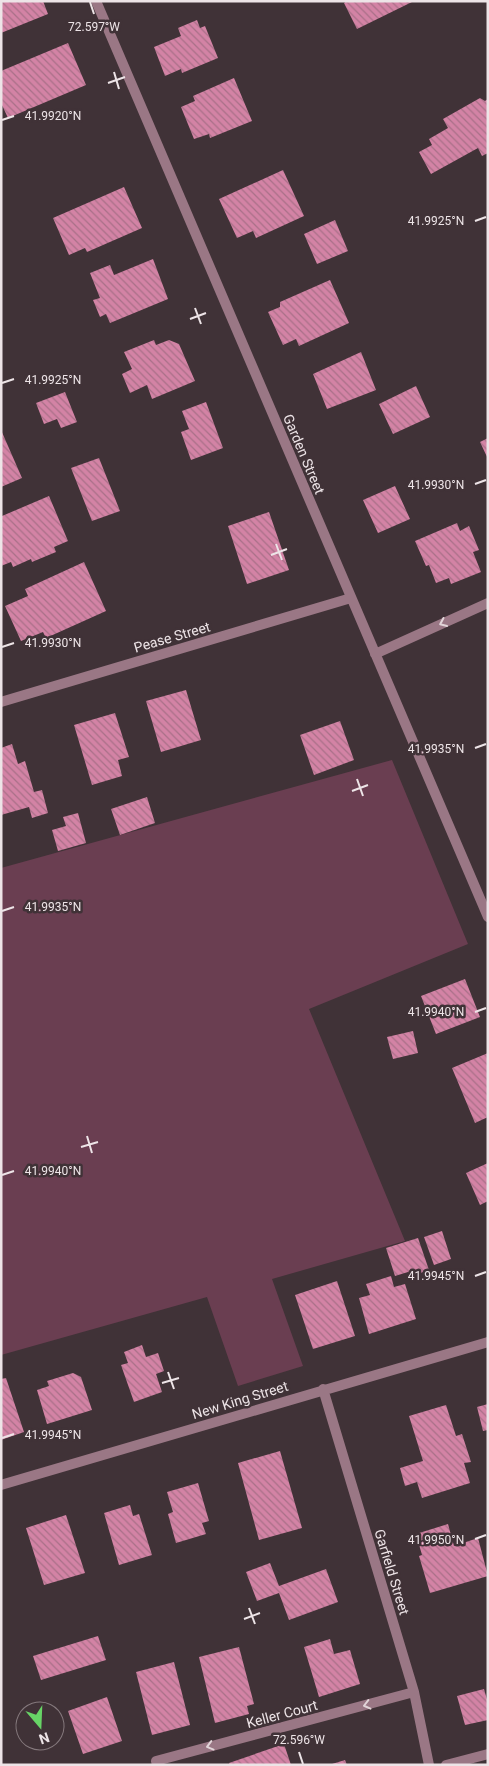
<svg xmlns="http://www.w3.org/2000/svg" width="489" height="1766" font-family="Roboto,sans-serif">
	<defs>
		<pattern id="building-back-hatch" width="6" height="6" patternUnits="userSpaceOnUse" patternTransform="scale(1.25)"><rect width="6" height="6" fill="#d383a5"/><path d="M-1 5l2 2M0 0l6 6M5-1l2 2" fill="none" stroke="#a97088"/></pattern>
	</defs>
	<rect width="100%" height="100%" fill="#403237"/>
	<path fill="#6a3e51" d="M392,760L468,944L309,1009L405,1241L272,1279L303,1366L238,1386L207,1297L1,1355V868Z"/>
	<path fill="url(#building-back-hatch)" d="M1,1H43L48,14L1,33Z
		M347,1H414L357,29L344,3Z
		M197,20L200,28L205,26L218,58L182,73L181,69L165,76L154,47L181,36L178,28Z
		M68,43L86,85L8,118L1,103V71Z
		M234,78L252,121L210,138L209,134L194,139L181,107L195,101L193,96Z
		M480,98L485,101L488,99V153L482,156L478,148L431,174L419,152L432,145L429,139L448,128L443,119Z
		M283,170L304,216L256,238L253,231L237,238L219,199Z
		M124,187L142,228L87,252L85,248L69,255L53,218Z
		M335,220L348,251L317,264L304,234Z
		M153,259L168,299L110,323L106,314L100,317L93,300L100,298L90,273L110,265L114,275Z
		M330,280L349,323L299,346L296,339L283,345L268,312L280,307V302Z
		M154,340L156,345L169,340L179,344L195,381L152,399L147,385L130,393L122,374L132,369L124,352Z
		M361,352L376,390L327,409L313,374Z
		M416,386L430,417L393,434L379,404Z
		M65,392L77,422L61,428L57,419L44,424L36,403Z
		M206,402L223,448L191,460L181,432L189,429L182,411Z
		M1,430L22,478L1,487Z
		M488,438V459L480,442Z
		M99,458L120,511L92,521L71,468Z
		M395,486L410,519L378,533L363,500Z
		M49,496L68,541L54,547L56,552L32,562L31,559L13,567L11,562L1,566L2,516Z
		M269,512L289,570L247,584L228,526Z
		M457,523L460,531L469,526L479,550L473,552L481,572L451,584L449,578L436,583L429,565L426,566L415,541Z
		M84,562L106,611L46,638L43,632L21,641L5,606L28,596L25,589Z
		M186,690L201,740L161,752L146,701Z
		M115,713L129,757L118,760L122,776L92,785L74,725Z
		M340,721L354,760L314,775L300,735Z
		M12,744L18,764L25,761L34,792L42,790L48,813L32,818L29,807L1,815V748Z
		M147,797L155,823L120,835L111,809Z
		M78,813L86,843L58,851L52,830L66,826L63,817Z
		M465,979L480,1017L436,1034L421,996Z
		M413,1031L418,1053L393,1059L387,1037Z
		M488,1053V1117L475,1123L452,1068Z
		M488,1163V1201L480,1205L466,1173Z
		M442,1231L451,1259L434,1265L424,1237Z
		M418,1238L429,1270L409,1277L408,1272L395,1276L386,1248Z
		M391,1276L394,1287L405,1284L416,1319L369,1334L359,1298L370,1295L366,1284Z
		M337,1281L355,1336L313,1349L295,1295Z
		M142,1345L146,1357L158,1353L164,1371L156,1374L162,1392L134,1402L121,1365L128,1363L124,1352Z
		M73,1373L81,1377L92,1410L47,1424L37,1390L49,1386L47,1381Z
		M6,1378L24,1432L1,1440V1379Z
		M488,1404V1430L483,1431L477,1407Z
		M446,1405L456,1436L462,1434L471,1462L464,1463L470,1483L422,1498L417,1482L405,1486L400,1468L423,1461L409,1416Z
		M280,1451L302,1528L259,1540L238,1463Z
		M198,1483L209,1521L202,1523L206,1534L176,1543L168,1514L173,1512L167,1492Z
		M130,1505L133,1516L139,1514L152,1555L119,1565L104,1513Z
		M66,1515L85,1573L44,1585L26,1528Z
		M448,1524L454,1546L478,1538L488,1576L430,1593L419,1556L422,1555L416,1534Z
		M270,1563L279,1586L326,1569L338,1602L289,1620L279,1593L257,1601L246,1572Z
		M98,1636L106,1660L41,1680L33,1656Z
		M330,1639L334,1654L350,1650L360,1684L319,1697L304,1647Z
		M239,1647L254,1704L247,1706L249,1714L215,1723L199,1657Z
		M174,1662L190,1725L152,1735L136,1672Z
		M484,1689L488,1703V1720L465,1725L457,1696Z
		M107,1697L122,1741L83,1754L68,1711Z
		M284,1744L291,1765H230L229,1763Z
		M345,1760L347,1765H332V1764Z"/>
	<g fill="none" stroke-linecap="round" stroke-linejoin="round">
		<path stroke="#9a7785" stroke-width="10" d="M96,1L488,917
			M375,654L488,603
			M1,702L351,598
			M323,1389L414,1692L429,1765
			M1,1485L488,1342
			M157,1765L156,1761L414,1692
			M446,1765L488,1754"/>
	</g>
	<defs><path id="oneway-chevron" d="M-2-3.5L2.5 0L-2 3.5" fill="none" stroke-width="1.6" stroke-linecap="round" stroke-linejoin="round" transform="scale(1.25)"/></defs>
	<g stroke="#e1d4d8">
		<use href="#oneway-chevron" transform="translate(443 623) rotate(156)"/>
		<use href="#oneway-chevron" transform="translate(367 1705) rotate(166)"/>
		<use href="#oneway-chevron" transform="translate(210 1746) rotate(165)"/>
	</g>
	<path fill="none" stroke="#ede4e7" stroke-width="2" d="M90,2L94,14M114,72L119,89M108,83L125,77M2,120L14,116M475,221L486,217M195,308L201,324M190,319L206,313M2,383L14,379M475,484L486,480M276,544L282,560M271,555L287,549M2,647L14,643M475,748L486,744M357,779L363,796M352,791L368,785M2,911L14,907M475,1012L486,1008M87,1136L92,1153M81,1147L98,1142M2,1175L14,1171M475,1276L486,1272M168,1372L174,1389M162,1383L179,1378M2,1438L14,1434M475,1539L486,1535M249,1608L255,1624M244,1619L260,1613M299,1752L303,1764"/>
	<g text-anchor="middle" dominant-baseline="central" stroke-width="5" stroke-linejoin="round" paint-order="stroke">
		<g font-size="14" fill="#ede4e7" stroke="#403237">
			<text transform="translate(304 454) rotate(67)">Garden Street</text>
			<text transform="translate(172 637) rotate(-16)">Pease Street</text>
			<text transform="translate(240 1400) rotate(-17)">New King Street</text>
			<text transform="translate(392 1572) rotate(73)">Garfield Street</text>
			<text transform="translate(282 1714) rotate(-15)">Keller Court</text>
		</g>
	</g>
	<g font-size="12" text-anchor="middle" fill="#ede4e7" stroke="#403237" stroke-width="5" stroke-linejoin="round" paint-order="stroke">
		<text x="94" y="31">72.597°W</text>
		<text x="53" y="120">41.9920°N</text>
		<text x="436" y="225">41.9925°N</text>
		<text x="53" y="384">41.9925°N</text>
		<text x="436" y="489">41.9930°N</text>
		<text x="53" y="647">41.9930°N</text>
		<text x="436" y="753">41.9935°N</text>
		<text x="53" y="911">41.9935°N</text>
		<text x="436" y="1016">41.9940°N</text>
		<text x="53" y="1175">41.9940°N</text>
		<text x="436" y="1280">41.9945°N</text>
		<text x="53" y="1439">41.9945°N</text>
		<text x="436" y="1544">41.9950°N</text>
		<text x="299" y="1744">72.596°W</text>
	</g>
	<rect width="489" height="1766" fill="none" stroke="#ede4e7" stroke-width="5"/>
	<g transform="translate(40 1726) rotate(161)"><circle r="24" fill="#403237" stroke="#85797d"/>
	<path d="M0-4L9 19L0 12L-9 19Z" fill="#67d466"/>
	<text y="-8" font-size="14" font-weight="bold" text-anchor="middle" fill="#ede4e7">N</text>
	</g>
</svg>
